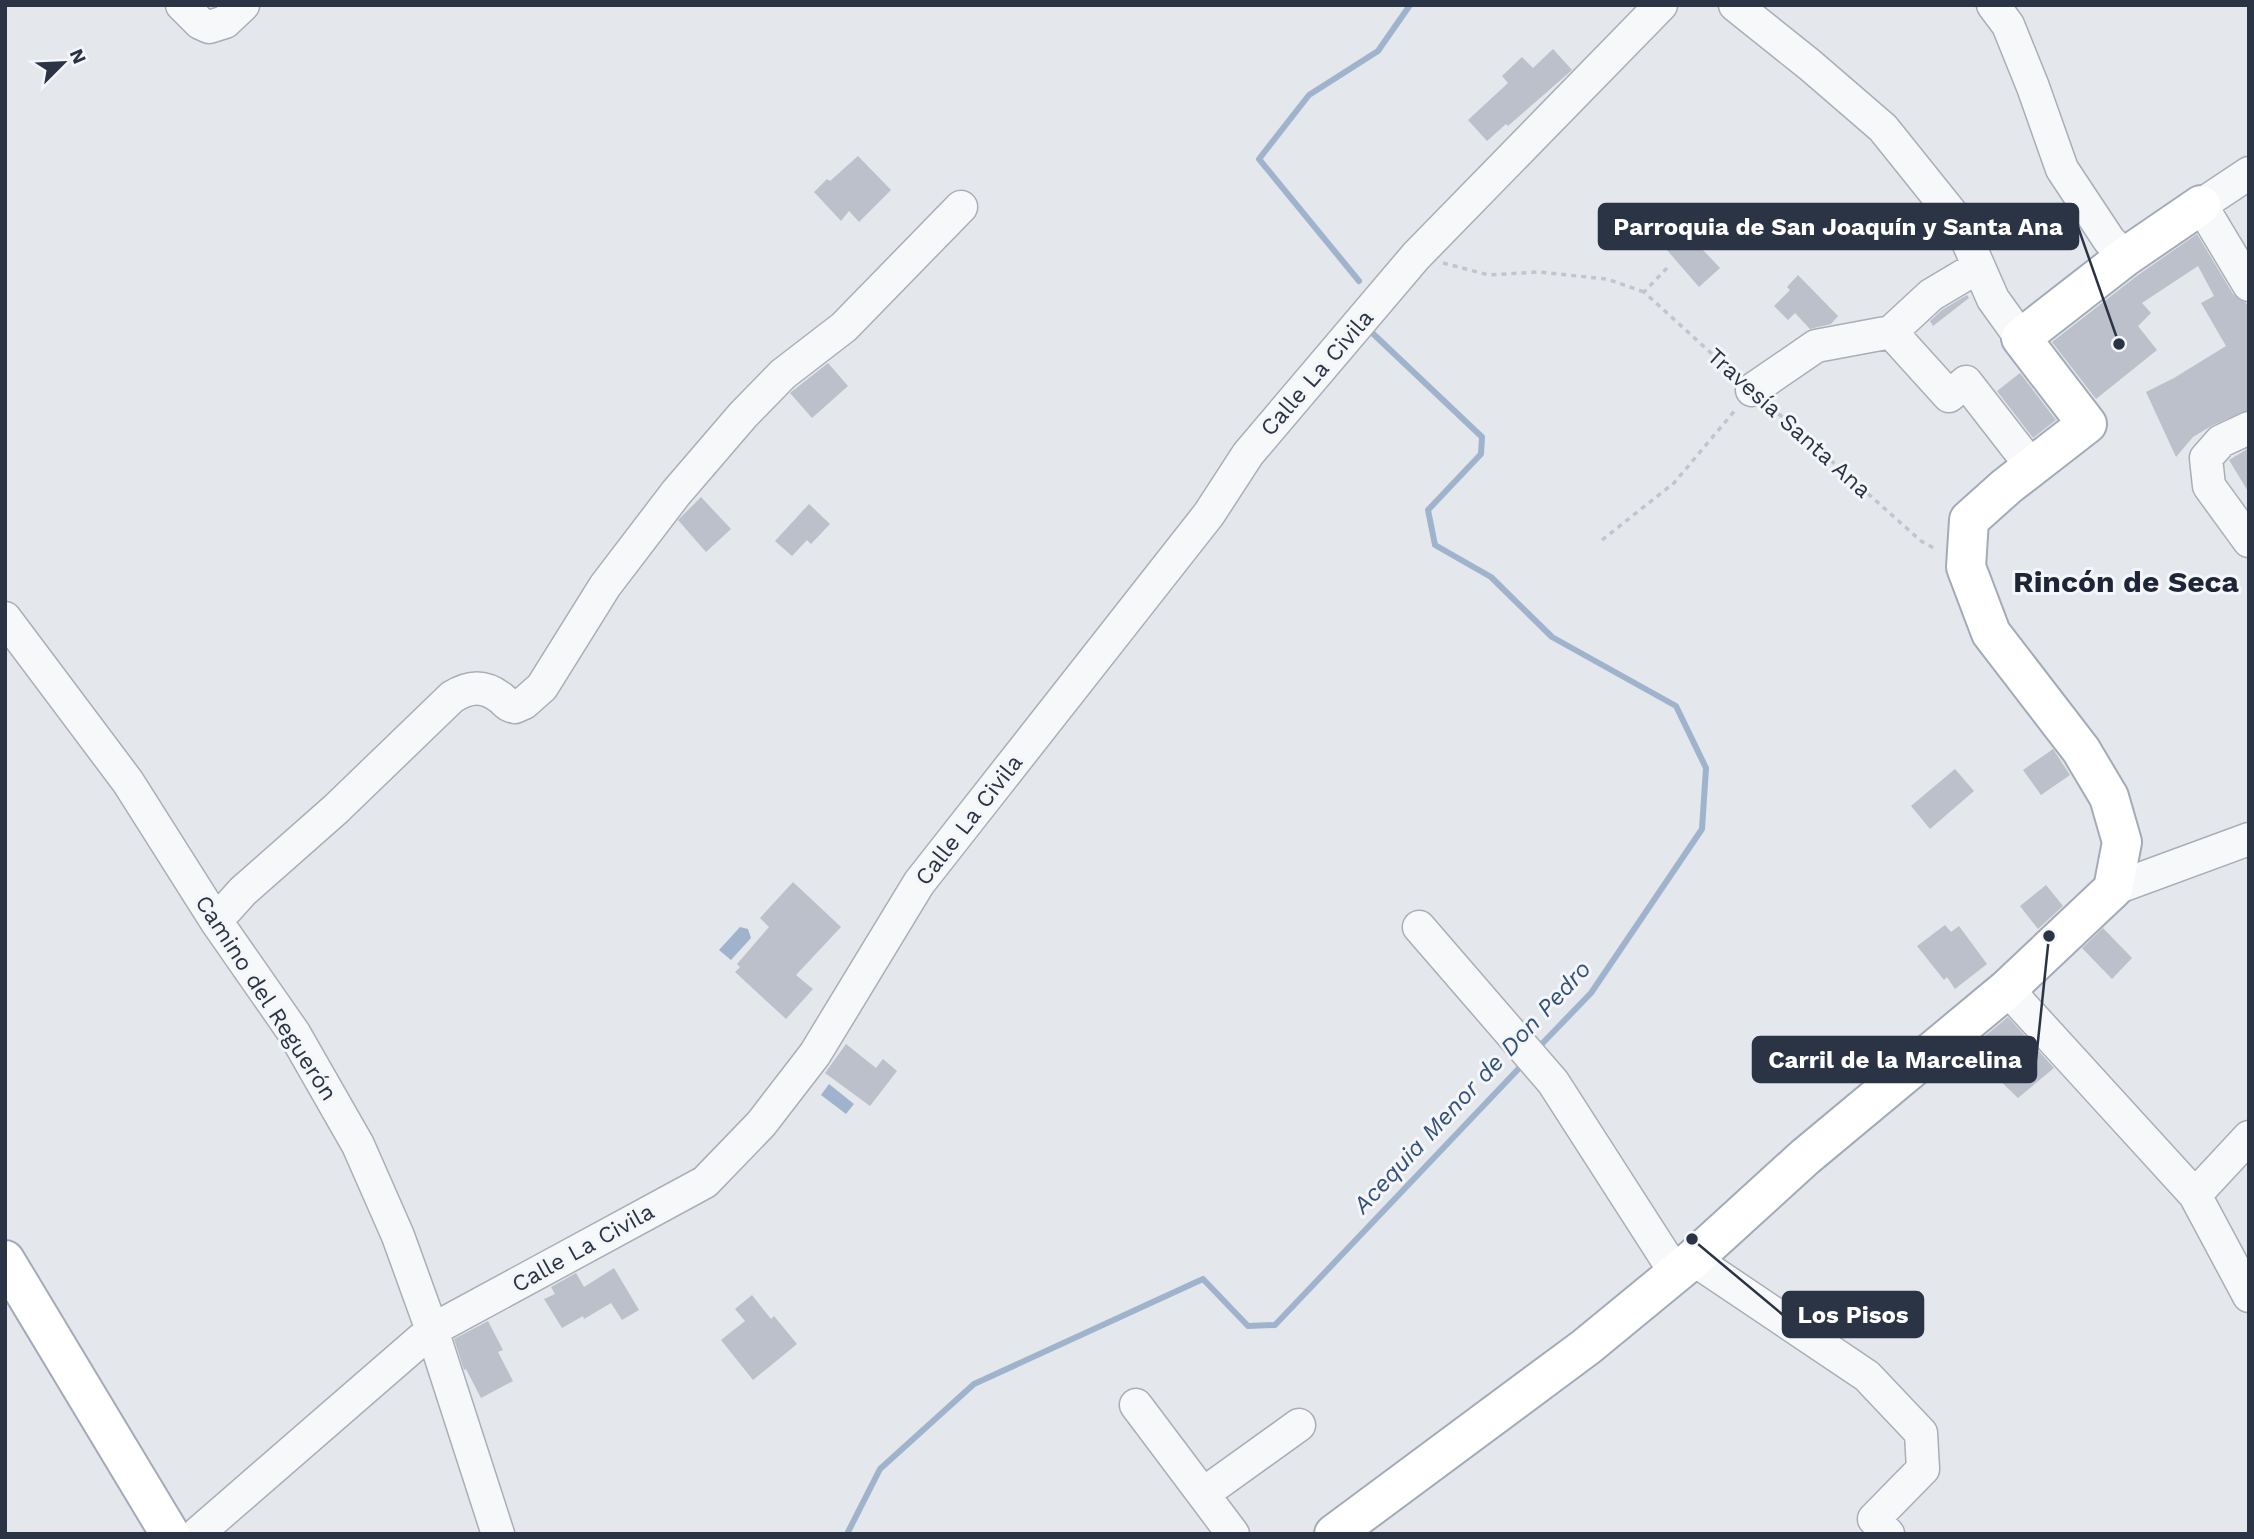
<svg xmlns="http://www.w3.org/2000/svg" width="2254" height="1539" font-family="'Work Sans',sans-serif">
	<rect width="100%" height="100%" fill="#e4e7ec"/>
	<path fill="#9fb4cc" d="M740,927L748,929L751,938L731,960L719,950Z
		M829,1084L854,1104L846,1114L821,1095Z"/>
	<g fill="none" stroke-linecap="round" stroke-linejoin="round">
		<path stroke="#9fb4cc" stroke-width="6" d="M1359,281L1259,159L1309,95L1378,51L1410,5
			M1366,327L1482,437L1481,454L1428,510L1435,545L1491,577L1552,637L1676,706L1706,768L1702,829L1591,993L1536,1050
			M847,1534L880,1469L974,1384L1203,1279L1248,1326L1275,1325L1524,1063"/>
	</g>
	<path fill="#bbc0ca" d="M1553,49L1572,70L1508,126L1506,124L1487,141L1468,120L1508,83L1502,76L1522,57L1533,68Z
		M858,156L891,190L859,222L849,211L841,221L814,192L827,179L830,181Z
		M1675,215L1702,249L1720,268L1699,287L1653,234Z
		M2197,234L2233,294L2246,303L2249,308V410L2213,425L2193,437L2176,457L2146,392L2174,378L2226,346L2201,303L2214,296L2198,266L2142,303L2151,313L2138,326L2157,350L2096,399L2052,342L2138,275Z
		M1798,275L1838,316L1831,324L1810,329L1795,313L1788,320L1774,306L1790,290L1787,287Z
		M1967,295L1969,298L1933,326L1930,321L1942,310Z
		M828,363L848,386L812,418L790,393Z
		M2020,373L2056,420L2033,438L1997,391Z
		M2249,448V493L2229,460Z
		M701,497L731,529L706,552L678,520Z
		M809,504L830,524L811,544L807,540L792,556L775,541Z
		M2053,749L2070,775L2041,795L2023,770Z
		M1955,769L1974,791L1930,829L1911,806Z
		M793,882L841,927L796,975L813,989L786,1019L735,972L740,967L737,964L769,927L760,918Z
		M2046,885L2063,906L2038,929L2020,906Z
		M1945,925L1951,932L1959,926L1987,964L1955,989L1947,977L1944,980L1917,946Z
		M2103,928L2132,958L2112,979L2082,948Z
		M2008,1017L2054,1068L2018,1098L1968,1050Z
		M846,1044L876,1068L883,1059L897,1071L870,1106L825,1073Z
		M614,1268L639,1310L622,1320L611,1303L584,1319L583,1316L562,1328L544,1299L555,1294L551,1287L576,1273L584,1287Z
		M752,1295L771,1319L774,1316L797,1344L753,1380L721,1340L745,1321L735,1309Z
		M488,1321L503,1350L498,1352L513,1381L481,1398L466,1369L464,1370L454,1339Z"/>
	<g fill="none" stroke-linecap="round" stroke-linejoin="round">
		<defs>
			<path id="minor" d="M182,5L200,23L209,27L225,22L243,5
				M1735,5L1810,65L1883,128L1960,224L1993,299L2021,338
				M1993,5L2008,25L2033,87L2062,169L2109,240L2125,257
				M2249,173L2201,205L2249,285
				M1891,332L1949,396L1966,382L2032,467
				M1752,390L1816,346L1891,332L1931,295L1978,267
				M2249,428L2221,441L2206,458L2209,486L2249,541
				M5,618L128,782L216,921L294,1033L358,1145L398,1236L432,1330L498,1534
				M2113,889L2249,839
				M216,921L243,891L336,809L452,697C470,686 484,685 501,698C507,703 507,706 515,707L524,703L542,687L605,586L676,493L743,415L783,374L844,327L961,207
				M1419,927L1553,1082L1675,1272
				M2007,989L2195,1195L2249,1296
				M2195,1195L2249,1137
				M1693,1259L1867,1376L1921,1433L1923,1469L1874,1519L1888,1534
				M1136,1405L1233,1534
				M1203,1494L1299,1425
				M197,1534L432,1330L705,1182L761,1124L815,1054L919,883L1209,514L1248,454L1416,256L1661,5"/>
			<path id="major" d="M5,1260L170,1534
				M1334,1534L1586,1347L1693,1259L1805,1157L2007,989L2113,889L2122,842L2109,797L2081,750L1991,633L1966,567L1969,520L2007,486L2087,424L2021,338L2125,257L2201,205"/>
		</defs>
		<use href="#minor" stroke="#a9aeb7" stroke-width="35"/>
		<use href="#major" stroke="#a3abb8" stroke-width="42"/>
		<path stroke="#c2c5cb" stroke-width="3.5" stroke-dasharray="5 5" stroke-linecap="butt" d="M1443,263L1489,275L1538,272L1607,279L1644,292
			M1667,268L1644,292L1734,374
			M1771,407L1921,541L1937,550
			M1602,540L1674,483L1737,408"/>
		<use href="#minor" stroke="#f7f8fa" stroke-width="32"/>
		<use href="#major" stroke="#fff" stroke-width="38"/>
	</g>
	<g text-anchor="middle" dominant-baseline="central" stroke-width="6" stroke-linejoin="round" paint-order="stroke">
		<g font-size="23" fill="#2b3445" stroke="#f4f6f9">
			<text transform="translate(1317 373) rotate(-49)">Calle La Civila</text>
			<text transform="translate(1789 423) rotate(42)">Travesía Santa Ana</text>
			<text transform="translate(969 820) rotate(-52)">Calle La Civila</text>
			<text transform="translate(266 998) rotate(57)">Camino del Reguerón</text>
			<text transform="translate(583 1248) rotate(-29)">Calle La Civila</text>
		</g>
		<g font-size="24" font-style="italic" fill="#34527a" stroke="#f4f6f9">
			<text transform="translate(1472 1087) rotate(-47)">Acequia Menor de Don Pedro</text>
		</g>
		<g font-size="30" font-weight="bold" fill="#1d2536" stroke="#f4f6f9">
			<text x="2126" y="581">Rincón de Seca</text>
		</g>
	</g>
	<path fill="none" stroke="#2b3445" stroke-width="2.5" d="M2119 344L2078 227M2049 936L2036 1060M1692 1239L1783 1315"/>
	<g fill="#2b3445" stroke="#f4f6f9" stroke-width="2.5">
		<circle cx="2119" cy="344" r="7"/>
		<circle cx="2049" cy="936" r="7"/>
		<circle cx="1692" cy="1239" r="7"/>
	</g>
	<g fill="#2b3445" stroke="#2b3445" stroke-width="2.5">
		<rect x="1599" y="204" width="479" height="45" rx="7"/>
		<rect x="1753" y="1037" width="283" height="45" rx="7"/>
		<rect x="1783" y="1292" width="140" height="45" rx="7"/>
	</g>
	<g font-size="24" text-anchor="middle" font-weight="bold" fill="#fff">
		<text x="1838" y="235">Parroquia de San Joaquín y Santa Ana</text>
		<text x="1895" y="1068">Carril de la Marcelina</text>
		<text x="1853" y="1323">Los Pisos</text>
	</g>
	<rect width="2254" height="1539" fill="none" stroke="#2b3445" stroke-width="14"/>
	<g transform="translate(63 63) rotate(66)" stroke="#f4f6f9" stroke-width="5" paint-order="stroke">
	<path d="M0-5L12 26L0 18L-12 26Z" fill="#2b3445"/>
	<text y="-10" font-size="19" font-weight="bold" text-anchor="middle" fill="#2b3445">N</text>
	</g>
</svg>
